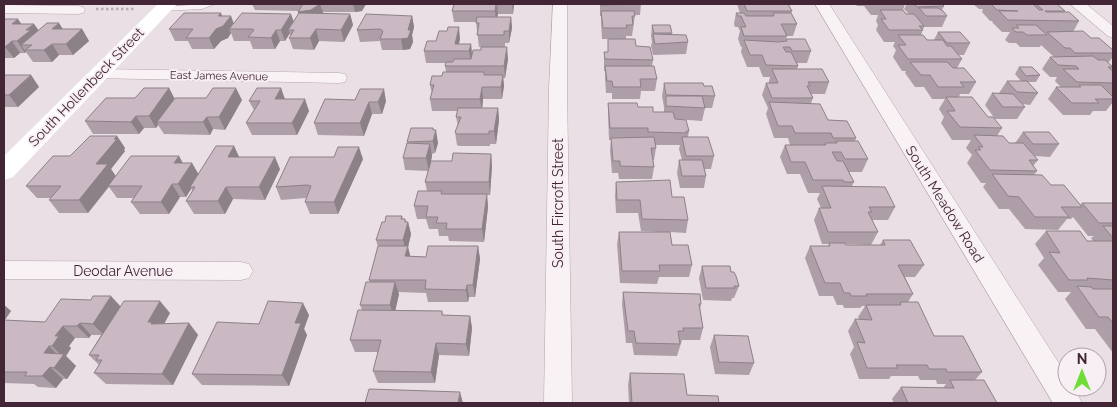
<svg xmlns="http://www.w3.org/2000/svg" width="1117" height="407" font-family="Raleway,sans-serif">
	<rect width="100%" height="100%" fill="#eadfe5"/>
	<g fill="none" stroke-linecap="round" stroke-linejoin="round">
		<defs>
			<path id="lane" d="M204,4H215L202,9L162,11L158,9L162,7Z"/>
			<path id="street" d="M553,4H567V89L572,403H544L549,89Z
				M815,4H829L1067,376V387H1074L1082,403H1053Z
				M1070,4H1086L1113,26V38L1108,36Z
				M4,5L78,6L83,7L85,10L83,13L78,14L4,13Z
				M98,69L339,73L345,74L347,78L345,82L339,83L92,78L90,74L92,70Z
				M4,261L241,262L249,264L253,271L249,278L241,280L4,279Z"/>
		</defs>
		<use href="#lane" stroke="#b5a4ad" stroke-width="1"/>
		<use href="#street" stroke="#b5a4ad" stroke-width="1"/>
		<path stroke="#baadb4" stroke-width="2.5" stroke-dasharray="2.5 2.5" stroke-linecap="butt" d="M96,9H134"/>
		<use href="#lane" fill="#f8f2f5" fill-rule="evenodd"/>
		<use href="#street" fill="#f8f2f5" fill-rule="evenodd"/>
		<path fill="#fff" fill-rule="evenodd" d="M158,4H177L13,177L4,180V156Z"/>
	</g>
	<path fill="#ae9ea8" d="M252,4H366L362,11L355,12H323V14H350L353,25L344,42L319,41L314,50L293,49L289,38L290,36V33L285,41H280L275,49H253L250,41H234L231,33L228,38L221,41L214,49H192L188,41H175L169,29L222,16H231L234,24L294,21L298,14V11L255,10Z
		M460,4H514L513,14H498L497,17H511L512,28L509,43H505V47H479L476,22H454L452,11Z
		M600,4H641L640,15H635L632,36H626V39H602L601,22V16H600Z
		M645,4H662V5H645Z
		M737,4H788L792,11L791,14L797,24L793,36H787L785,41L786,39L811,51L807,63H797L798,66L797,69L829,82L825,94H811L813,98L811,103L828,120L856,138L855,141L868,159L862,172H849L854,182L852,186L895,207L888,220H872L878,232L871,245L845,244L846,245H880L883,240L924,265L915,277H905L913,294L908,302L934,336L982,372L975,380L997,403H894L892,399L901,387L943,388L946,384H937L936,380H920L918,376H891L889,379H859L850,354L854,347L848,331L855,319H859L858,317L865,306H862L860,308H844L843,305H837L833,296H819L805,258L810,246H828L829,244H822L814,220L819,208H821L817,199L820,193H808L800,174H787L780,157L785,145H790L788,138H774L766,114L768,108L762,95L766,83H769V81L770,77H763L759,67H747L741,52L742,47H741L738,39L740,31L738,27H735L734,24L736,13H740Z
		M855,4H905L903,10L906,14H909L904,9L907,4H942L944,6L942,10L947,16L942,27H924L921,35L927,40H934L938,32L970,43L964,55H958L962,59L957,68L976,82L969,94H960L959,97L988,117L1002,128L997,136L1009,143H1015L1023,132L1059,144L1050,157L1035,156L1038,160L1033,166L1037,171L1034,175L1080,205L1082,203H1113V353L1095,329H1086L1065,299L1071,292H1058L1038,265L1044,258L1035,244L1046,231L1087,241H1093L1091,238L1094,236H1088L1073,217L1071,219H1067L1058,230L1025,229L1009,209H999L983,187L986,183H981L967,163L972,155L966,148L971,140H952L941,123L944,117L939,109L945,99H932L924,87H915L905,73L906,71H902L893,57L896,50L893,46L895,42H884L876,30L878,25L876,21L878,15H871L864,6H857Z
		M973,4H1057L1065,11L1064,12L1079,21L1073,32L1091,38L1113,50V57L1108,63L1113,67L1111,70H1113V95H1111L1113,97V102L1106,111H1093L1090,115H1063L1048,99L1056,87H1061L1055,81L1057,77H1050L1042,69L1050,57H1054L1041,45L1040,47H1020L1016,43H1009L1005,40L1010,32H1002L992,22L993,21H990L982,12L983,9H979Z
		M412,16L414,27L412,35L413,42L410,49L403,50H382L380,41L360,42L357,30Z
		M4,19L21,24H34L38,30L82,29L89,41L73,55H59L52,62H33L26,52L25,53H20L14,58H4Z
		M652,25L672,33V35L688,42L686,54L653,55L651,46L652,42L651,36Z
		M460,39L459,44H471L472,54L508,59L505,78H503L504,86L502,99H483L482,108H498L499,120L496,144H490V146H459L457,145L455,132L458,126L456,117L458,111H432L430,99L432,94L430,85L442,76L446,72L445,66L446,63H426L424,51Z
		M608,39L636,46L653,60L652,66L657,79L655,91H641L640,99H612V93H606L605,78V71H604V52H608Z
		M1019,67L1040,75L1036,82H1028L1038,93L1030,105L1023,104L1025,107L1017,119H995L985,105L992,93H1000H999L1007,81H1021L1015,74Z
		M4,75H31L39,87L18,107H4Z
		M664,83L704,86L715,96L712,108H705L702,121L675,119L689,131L688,137L714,156L711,169H705L706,176L704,188H680L677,173L679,160H682L679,149L680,145H655L656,148L654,160H653L654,167L652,179H619L618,173H612L610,150L611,140H609L608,115V103L638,107L653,112H664V107L662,96Z
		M169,88L175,99L242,100L225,130L213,129L210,135L164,134L158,125L156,128H144L139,134H93L85,121L135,98Z
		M281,88L285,99L309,111L297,135H252L246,123L254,110L249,101Z
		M325,99L386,101L382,114H372L364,136L318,135L314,123Z
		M434,130L438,143L435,153L432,154V156L431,161H452L491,154L492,166L490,195H487L488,207L484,242L449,241L448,236H439L438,229H429L426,219H417L414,206L427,191L425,182L428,171L405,170L403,158L408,143L407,142Z
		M117,136L125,148L124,150L125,151L111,169L116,176L179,156L182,163H192L198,174L234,146L239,157L280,169L265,200L233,199L225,214H194L186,201L193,191L191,189L186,197H180L169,214H140L131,202L134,198H117L109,187L88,213H59L49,200L51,198H37L26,186L70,156Z
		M363,159L338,214H310L305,202L306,198L281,200L276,187Z
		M616,182L672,197L688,220L686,233L670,232L672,245L692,265L689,277H659L657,284L620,283L617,244L619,232H660L641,231L638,213H616L615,195Z
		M402,216L403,219L406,222H408L411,234L408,247L410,256L426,257L478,246L480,259L475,297H469L468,302H428L426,293L398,292L399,294L395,310L442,311L443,315L470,316L472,328L469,356L439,355L435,383H378L373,371L378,352H355L350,340L362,310L360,305L370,282L369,280L378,247L376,240L385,222Z
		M702,266L731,272L739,286L734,298H732L731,301L703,300L699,278Z
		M623,292L701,304L700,309L703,328L700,340H682L677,356L634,355L632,343H626L622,304Z
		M4,305L11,311L5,320L45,322L120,307L170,313L164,324L189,323L198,335L173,385L106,384L94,373L99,365L89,355L101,335H91L89,338H75L69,346L71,348L66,356L76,366L67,379H63L56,388L38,387L34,384L4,383Z
		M309,315L304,329L307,335L289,386L202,385L192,374L259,324Z
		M714,335L754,363L749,375L715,374L710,347Z
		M630,373L687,395L719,403H629L628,385Z"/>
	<path fill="#8d8188" d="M320,4L324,15L301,24L298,12Z
		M353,4H366L362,11L355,12Z
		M497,4L498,14L496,22L495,11Z
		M512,4H514L513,14Z
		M221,13L225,23L231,16L235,28L229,29L231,33L228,38L221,41L214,49L209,38L218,16Z
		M291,14L295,25L288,30L290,33L285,41L281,30Z
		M350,14L353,25L344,42L341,30Z
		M412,16L414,27L412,35L413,42L410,49L403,50L401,39L408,30Z
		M511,17L512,28L509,43V31Z
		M18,19L26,31L12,24Z
		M59,23L66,34L52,29Z
		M34,24L42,35L32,45H21L26,52L25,53L17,41L26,30Z
		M459,27L460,39L457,51L455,44Z
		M82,29L89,41L73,55L66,44Z
		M316,29L319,41L314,50L310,38Z
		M276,30L280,41L275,49L271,38Z
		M12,41L20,53L14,58L5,47Z
		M52,44L59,55L52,62L44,50Z
		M471,44L472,55L471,63L469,51Z
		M507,47L508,59L505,78L504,66Z
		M31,75L39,87L18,107L9,95Z
		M503,75L504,86L502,99L501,87Z
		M482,87L483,99L482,111L480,99Z
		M169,88L175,100L157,122L158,125L156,128L149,116Z
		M236,88L242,100L225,130L219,117Z
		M281,88L285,100L275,99Z
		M384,89L386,101L382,114L378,102Z
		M305,99L309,111L297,135L292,123Z
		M369,102L372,114L364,136L360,123Z
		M498,108L499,120L496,144L494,131Z
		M136,116L144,128L139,134L131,122Z
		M207,117L213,129L210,135L203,122Z
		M433,128L434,135L436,130L438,143L435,153L433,141Z
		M117,136L125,148L124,150L125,151L111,169L116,177L88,213L79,200L96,164Z
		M430,144L432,156L429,171L426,158Z
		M234,146L240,159L228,157Z
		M359,147L363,159L338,214L334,202Z
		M491,154L492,166L490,195L489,182Z
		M179,156L186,169L174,163Z
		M275,157L280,169L265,200L259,187Z
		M192,163L199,175L190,187L191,189L186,197L178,184Z
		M172,184L180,197L169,214L161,202Z
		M226,187L233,199L225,214L218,201Z
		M487,194L488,207L484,242L482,229Z
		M405,219L407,225L408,222L411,234L408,247L411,259L405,256L406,252L403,240Z
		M478,246L480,259L475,297L473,285Z
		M395,282L399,294L394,317L390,305Z
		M467,285L469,297L468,302L466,290Z
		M111,296L122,308L104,335L93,324Z
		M160,301L170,313L160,331L148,322Z
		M303,303L309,315L304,329L307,335L289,386L282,375L295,323Z
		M4,305L11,311L4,321Z
		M470,316L472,328L469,356L466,344Z
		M80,323L91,335L89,338L77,326Z
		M189,323L198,335L173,385L162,374Z
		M63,326L75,338L69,346L71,348L66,356L76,366L67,379L54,368L44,353L49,346L61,358L62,356L52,346L55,336Z
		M436,343L439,355L435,383L431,372Z
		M50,367L63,379L56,388L42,376Z
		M460,392L463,403H458Z"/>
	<path fill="#cab8c3" stroke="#8d8188" d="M303,4H320L311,10L298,12Z
		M454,4H496L495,11H452Z
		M601,4H641L601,5Z
		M744,4H788L792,11H747Z
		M914,4H942L944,6L917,7Z
		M991,4H1033L1039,10H1043L1036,4H1057L1065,11H1045L1047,12H1069L1079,21L1008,20L999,11H1018L997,10Z
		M919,8H938L943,11L947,16H926Z
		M880,10H903L906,14H914L924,26H919L923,30H889L881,19H886Z
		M601,11H634L635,16H632L633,25H626L627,28H603Z
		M184,13H221L218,16H231L223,26L216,29L209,38H186L193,29H169Z
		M242,13L291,14L281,30H276L271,38L248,37L254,30L252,29H229Z
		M299,13L350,14L341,30L316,29L310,38H289L294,30H288Z
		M736,13H744L746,16H774L773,13H791L797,24H781L787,36H744L741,27H746L741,16H738Z
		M366,14L412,16L408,30H411L408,38L401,39H380L383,31L380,29L357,30Z
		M477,17H511L509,31H504V35H477L479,23H476Z
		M4,19H18L12,24H34L26,30H31L17,41H12L5,47H4Z
		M47,23H59L52,29H82L66,44H52L44,50H25L32,45H21Z
		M652,25H670L672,33H654Z
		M1016,25H1036L1047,35H1027L1023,32H1016L1012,28H1019Z
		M448,27H459L455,44H471L469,51H424L427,41H436L439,31H447Z
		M1083,31L1091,38H1099L1113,50V53H1075L1070,48H1065L1047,32Z
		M938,32H960L970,43H947Z
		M653,34L686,35L688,42L655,44Z
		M898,35H923L927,40H943L947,46H951L962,59H908L898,45H906Z
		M608,39H635L636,46L650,47L653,60L605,59L604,52H608Z
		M786,39H805L811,51H792L790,47H783L786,52H791L798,66L766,65L762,55H750L744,40L778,42L787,41Z
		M481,47H507L504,66H445L446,62H453L454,59H471L473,50H481Z
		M1093,56L1098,60H1105L1113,67H1108L1111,70H1113V83L1077,82L1063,69H1079L1076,66L1058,65L1050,57Z
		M910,62H947L953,68H964L976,82H960L964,87H938L930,75H921Z
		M605,66H654L657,79H640L641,87H613L612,81H607Z
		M1019,67H1032L1040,75L1026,76Z
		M772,69H822L829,82H808L810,86H807L813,98H772L766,83H778Z
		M443,72H484V75H503L501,87H482L480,99H430L434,85H430L432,76H442Z
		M4,75H31L9,95H4Z
		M1007,81H1027L1038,93L1017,92Z
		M664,83H703L704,86H712L715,96L666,95Z
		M1079,85H1101L1113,97V99H1095L1099,103H1072L1056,87H1081Z
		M144,88H169L149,116H136L131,122L85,121L106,98H135Z
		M213,88H236L219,117H207L203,122H157L175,98H206Z
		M257,88H281L275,99H305L292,123H246L260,101H249Z
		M360,89H384L378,102H369L360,123H314L325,99L355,100Z
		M992,93L1013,94L1025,107H1003Z
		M666,96H702L705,108L666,106Z
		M946,97H972L988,117H993L1002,128L960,127L947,111H955Z
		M769,102L820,104L828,120L847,121L856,138H833L831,133H795L792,126H778Z
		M608,103H637L638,107H653V112H673L675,119L686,120L689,131H686L687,133L648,132V128H610Z
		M458,108H498L494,131H489V134H457L455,132L461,117H456Z
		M411,128H433V130H436L433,141L407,142Z
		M1023,132H1049L1059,144H1033Z
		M974,135L1003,136L1009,143H1023L1038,160H1029L1037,171L990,170L975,150H981L978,147H983Z
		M90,136H117L114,139H117L96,164H108L79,200H49L61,186H26L53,156H70Z
		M654,137L656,148H651L654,167L620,166V161H613L611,138Z
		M682,137H708L714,156H686Z
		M836,141H858L868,159H845L841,152H832L837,161H843L854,182H844L843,180H813L805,162H791L785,145H826L825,143H837Z
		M407,143L430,144L426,158H403Z
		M216,146H234L228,157H275L259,187H226L218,201H186L195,187H190Z
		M338,147H359L334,202H305L311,186L307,185L276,187L290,157H334Z
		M453,153L491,154L489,182H425L431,161H452Z
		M131,156H179L174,163H192L178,184H172L161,202H131L142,186H108Z
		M679,160H702L706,176H682Z
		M992,174L1042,175L1051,185H1064L1082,207H1061L1069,217H1035L1019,197L1008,196Z
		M670,180L672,197H684L688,220L642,219L640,200H617L616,182Z
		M822,186L885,187L895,207H869L872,212H868L878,232H828L819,208H831Z
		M418,191H442L441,194H487L482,229H446L447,223H436L438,217H426L428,206H414Z
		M1082,203H1113V223H1099Z
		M386,216H402L401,219H405V222H408L403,240H376L382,222H385Z
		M1103,226H1113V238Z
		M1046,231H1080L1087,241H1113V280L1087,278L1088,280H1069L1049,252L1060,253Z
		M619,232H670L672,245H688L692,265H659L660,271H622Z
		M883,240H910L924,265H898L913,294H866L867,296H851L850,293H844L840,283H825L810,246H830L829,243H845L846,245H885Z
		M378,246H408L405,256L426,257L428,246H478L473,285H467L466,290L425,289L426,280H369Z
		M702,266H730L731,272H734L736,276L739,286H734L735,288H706Z
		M366,282H395L390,305H360Z
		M1077,286L1091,287L1093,289H1113V323L1108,317H1099Z
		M623,292L700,294L701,304H699L703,328H683L684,331H678L680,344L636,343L634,331H628Z
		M93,296H111L93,324L80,323L77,326H63L55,336H59L52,346H49L44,353L64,354L54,368L50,367L42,376H25L27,372H4V320L45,322L61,299L91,300Z
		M124,301H160L148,322H152L151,324L189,323L162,374L94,373L102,360H96L99,355H89Z
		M268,301L303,303L295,323H301L282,375L192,374L217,322L259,324Z
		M900,302H918L934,336H963L982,372H947L946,369H929L927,365H896L898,368H867L857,342L865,343L855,319L872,320L866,305H901Z
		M358,310L442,311V315L470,316L466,344L436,343L431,372L373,371L381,340H350Z
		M714,335L748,336L754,363L719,362Z
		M630,373L684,374L687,395L718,396L719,403H632Z
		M950,380H984L997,403H908L901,387L954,388Z
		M369,389L460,392L458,403H365Z"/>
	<g text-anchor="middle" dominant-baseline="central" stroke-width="4" stroke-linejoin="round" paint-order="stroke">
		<g font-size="11" fill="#432636" stroke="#f7eff4">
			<text transform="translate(219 76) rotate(1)">East James Avenue</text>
		</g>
		<g font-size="14" fill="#432636" stroke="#f7eff4">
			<text transform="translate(86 87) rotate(-46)">South Hollenbeck Street</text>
			<text transform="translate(558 203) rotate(-90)">South Fircroft Street</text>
			<text transform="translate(945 204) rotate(58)">South Meadow Road</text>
			<text x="123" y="271">Deodar Avenue</text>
		</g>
	</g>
	<rect width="1117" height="407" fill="none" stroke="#432636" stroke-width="10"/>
	<g transform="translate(1082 372)"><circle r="24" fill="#f7eff4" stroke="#af9fa8"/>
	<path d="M0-4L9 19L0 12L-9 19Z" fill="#70dd36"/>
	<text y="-8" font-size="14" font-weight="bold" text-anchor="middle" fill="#432636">N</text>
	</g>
</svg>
